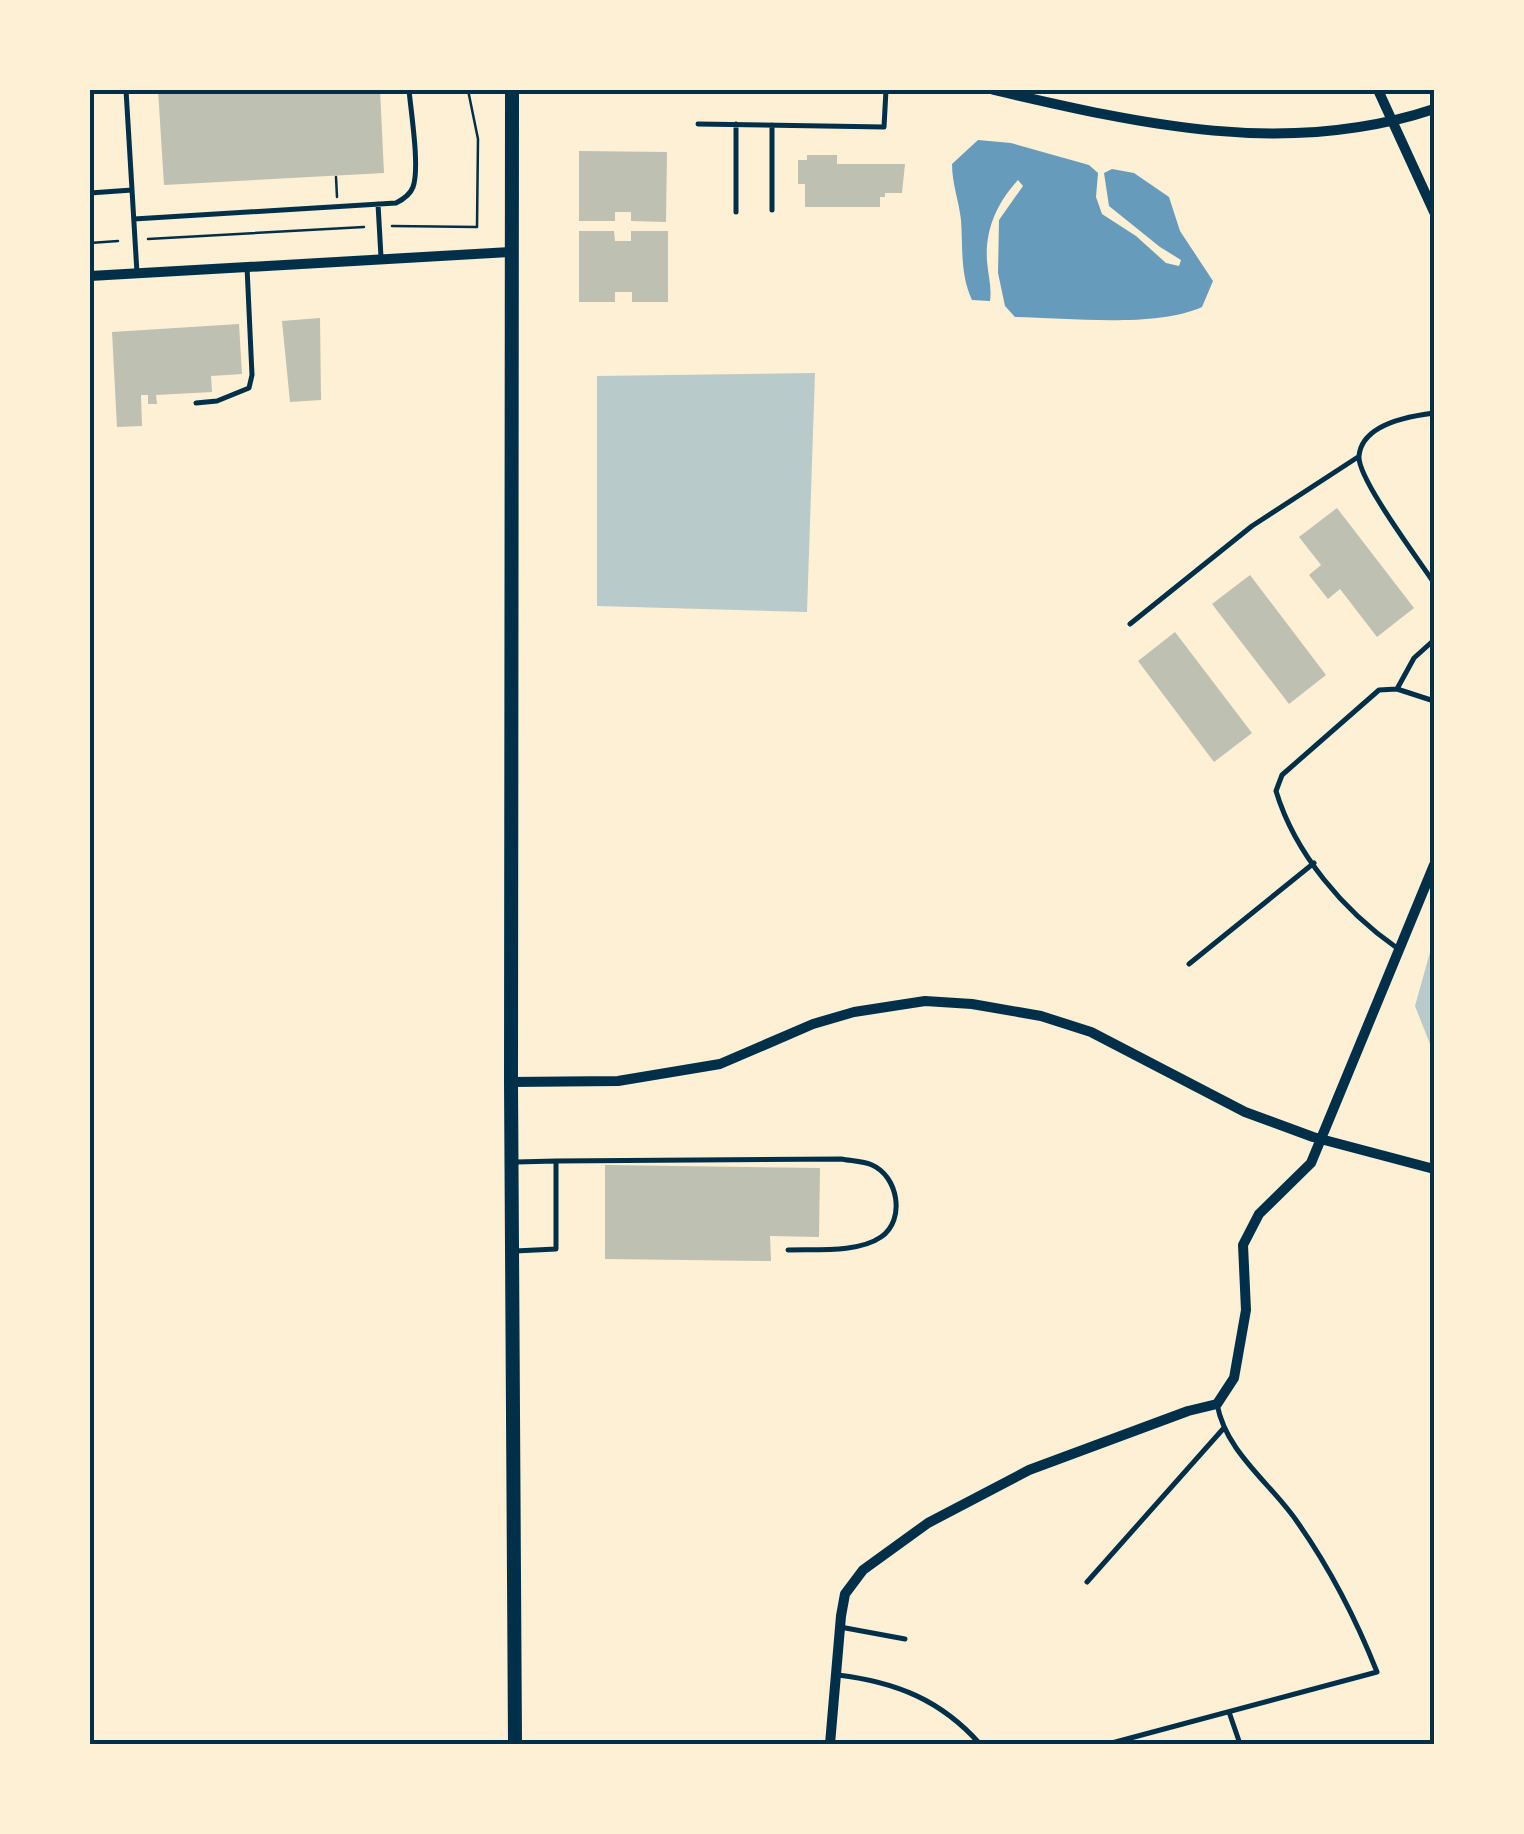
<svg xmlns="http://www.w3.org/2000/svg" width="1524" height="1834" font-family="'Work Sans',sans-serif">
	<rect width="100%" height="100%" fill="#fdf0d5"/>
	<path fill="#b9caca" d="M815,373L807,612L597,606V376Z
		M1434,938V1054L1415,1006Z"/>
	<path fill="#669bbc" d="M978,140L1011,143L1089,165L1098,173L1096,197L1102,214L1136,236L1166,263L1179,266L1181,260L1160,247L1109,206L1104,173L1112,169L1134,173L1169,197L1180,231L1213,281L1202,307C1156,328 1068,318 1015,317L1005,306L998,273L999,220L1023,186L1018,180C997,203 985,229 987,261C988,275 992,287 990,301L972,300C960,274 963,248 961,220C959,201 952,184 952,164Z"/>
	<path fill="#bec0b2" d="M158,90H380L384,173L164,185Z
		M579,151L667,152L666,222L631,221V212H615V221H579Z
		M807,155H837V164H905L902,193H885V197H880V207H805V184H798V160H807Z
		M579,231H614L615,241H631V231H668V302H632V292H615V302H579Z
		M320,318L321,400L290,402L282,321Z
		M239,324L242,374L211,376L212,392L156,395L157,404H148V395H141L142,426L117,427L112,332Z
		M1337,508L1414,608L1377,637L1340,589L1328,599L1309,575L1321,565L1299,537Z
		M1250,575L1326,675L1289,704L1212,604Z
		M1175,632L1252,733L1214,762L1138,661Z
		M605,1165L820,1168L819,1237L770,1236L771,1261L605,1259Z"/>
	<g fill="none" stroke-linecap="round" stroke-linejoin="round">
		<path stroke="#003049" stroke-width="2.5" d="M336,177L337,197
			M392,226L477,227L478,139L468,90
			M148,239L364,227
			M90,243L118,241"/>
		<path stroke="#003049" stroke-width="5" d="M126,90L137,273
			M698,124L884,127L886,90
			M736,124V212
			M772,125V210
			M90,193L132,190
			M378,204L381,257
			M134,219L396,203C404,199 410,195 413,187C420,168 411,112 409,90
			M196,403L217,401L249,388L252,375L247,267
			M1434,413C1409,416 1362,424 1359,456C1357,478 1419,560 1434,583
			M1130,624L1252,526L1358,457
			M1397,689L1414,658L1434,640
			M1397,948C1344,911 1295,854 1276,791L1282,775L1379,690L1397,689L1434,701
			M1189,964L1314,863
			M556,1161L841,1159C851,1161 863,1161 872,1165C898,1176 906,1220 881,1237C858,1253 816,1249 788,1250
			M515,1251L556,1249V1161L516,1162
			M1087,1582L1223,1429
			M840,1627L905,1639
			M838,1675C896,1682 941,1700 980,1744
			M1229,1712L1239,1741
			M1108,1744L1377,1672C1356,1619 1331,1570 1298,1523C1271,1483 1226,1453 1217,1404"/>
		<path stroke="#003049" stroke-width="10" d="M994,90C1140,124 1287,158 1434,109
			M1378,90L1434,212
			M90,276L511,252
			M511,1082L618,1081L720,1064L813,1024L854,1012L925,1001L972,1004L1041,1016L1091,1032L1245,1112L1313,1137L1434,1169
			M830,1744L841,1616L845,1594L863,1570L928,1523L1029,1470L1188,1411L1217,1404L1234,1378L1246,1310L1243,1245L1259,1214L1311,1163L1434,865"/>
		<path stroke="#003049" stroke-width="14" d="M512,90L511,1082L515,1744"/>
	</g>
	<rect width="1524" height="1834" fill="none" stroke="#fdf0d5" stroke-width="185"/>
	<rect x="92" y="92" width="1340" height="1650" fill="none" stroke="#003049" stroke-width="4"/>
</svg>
